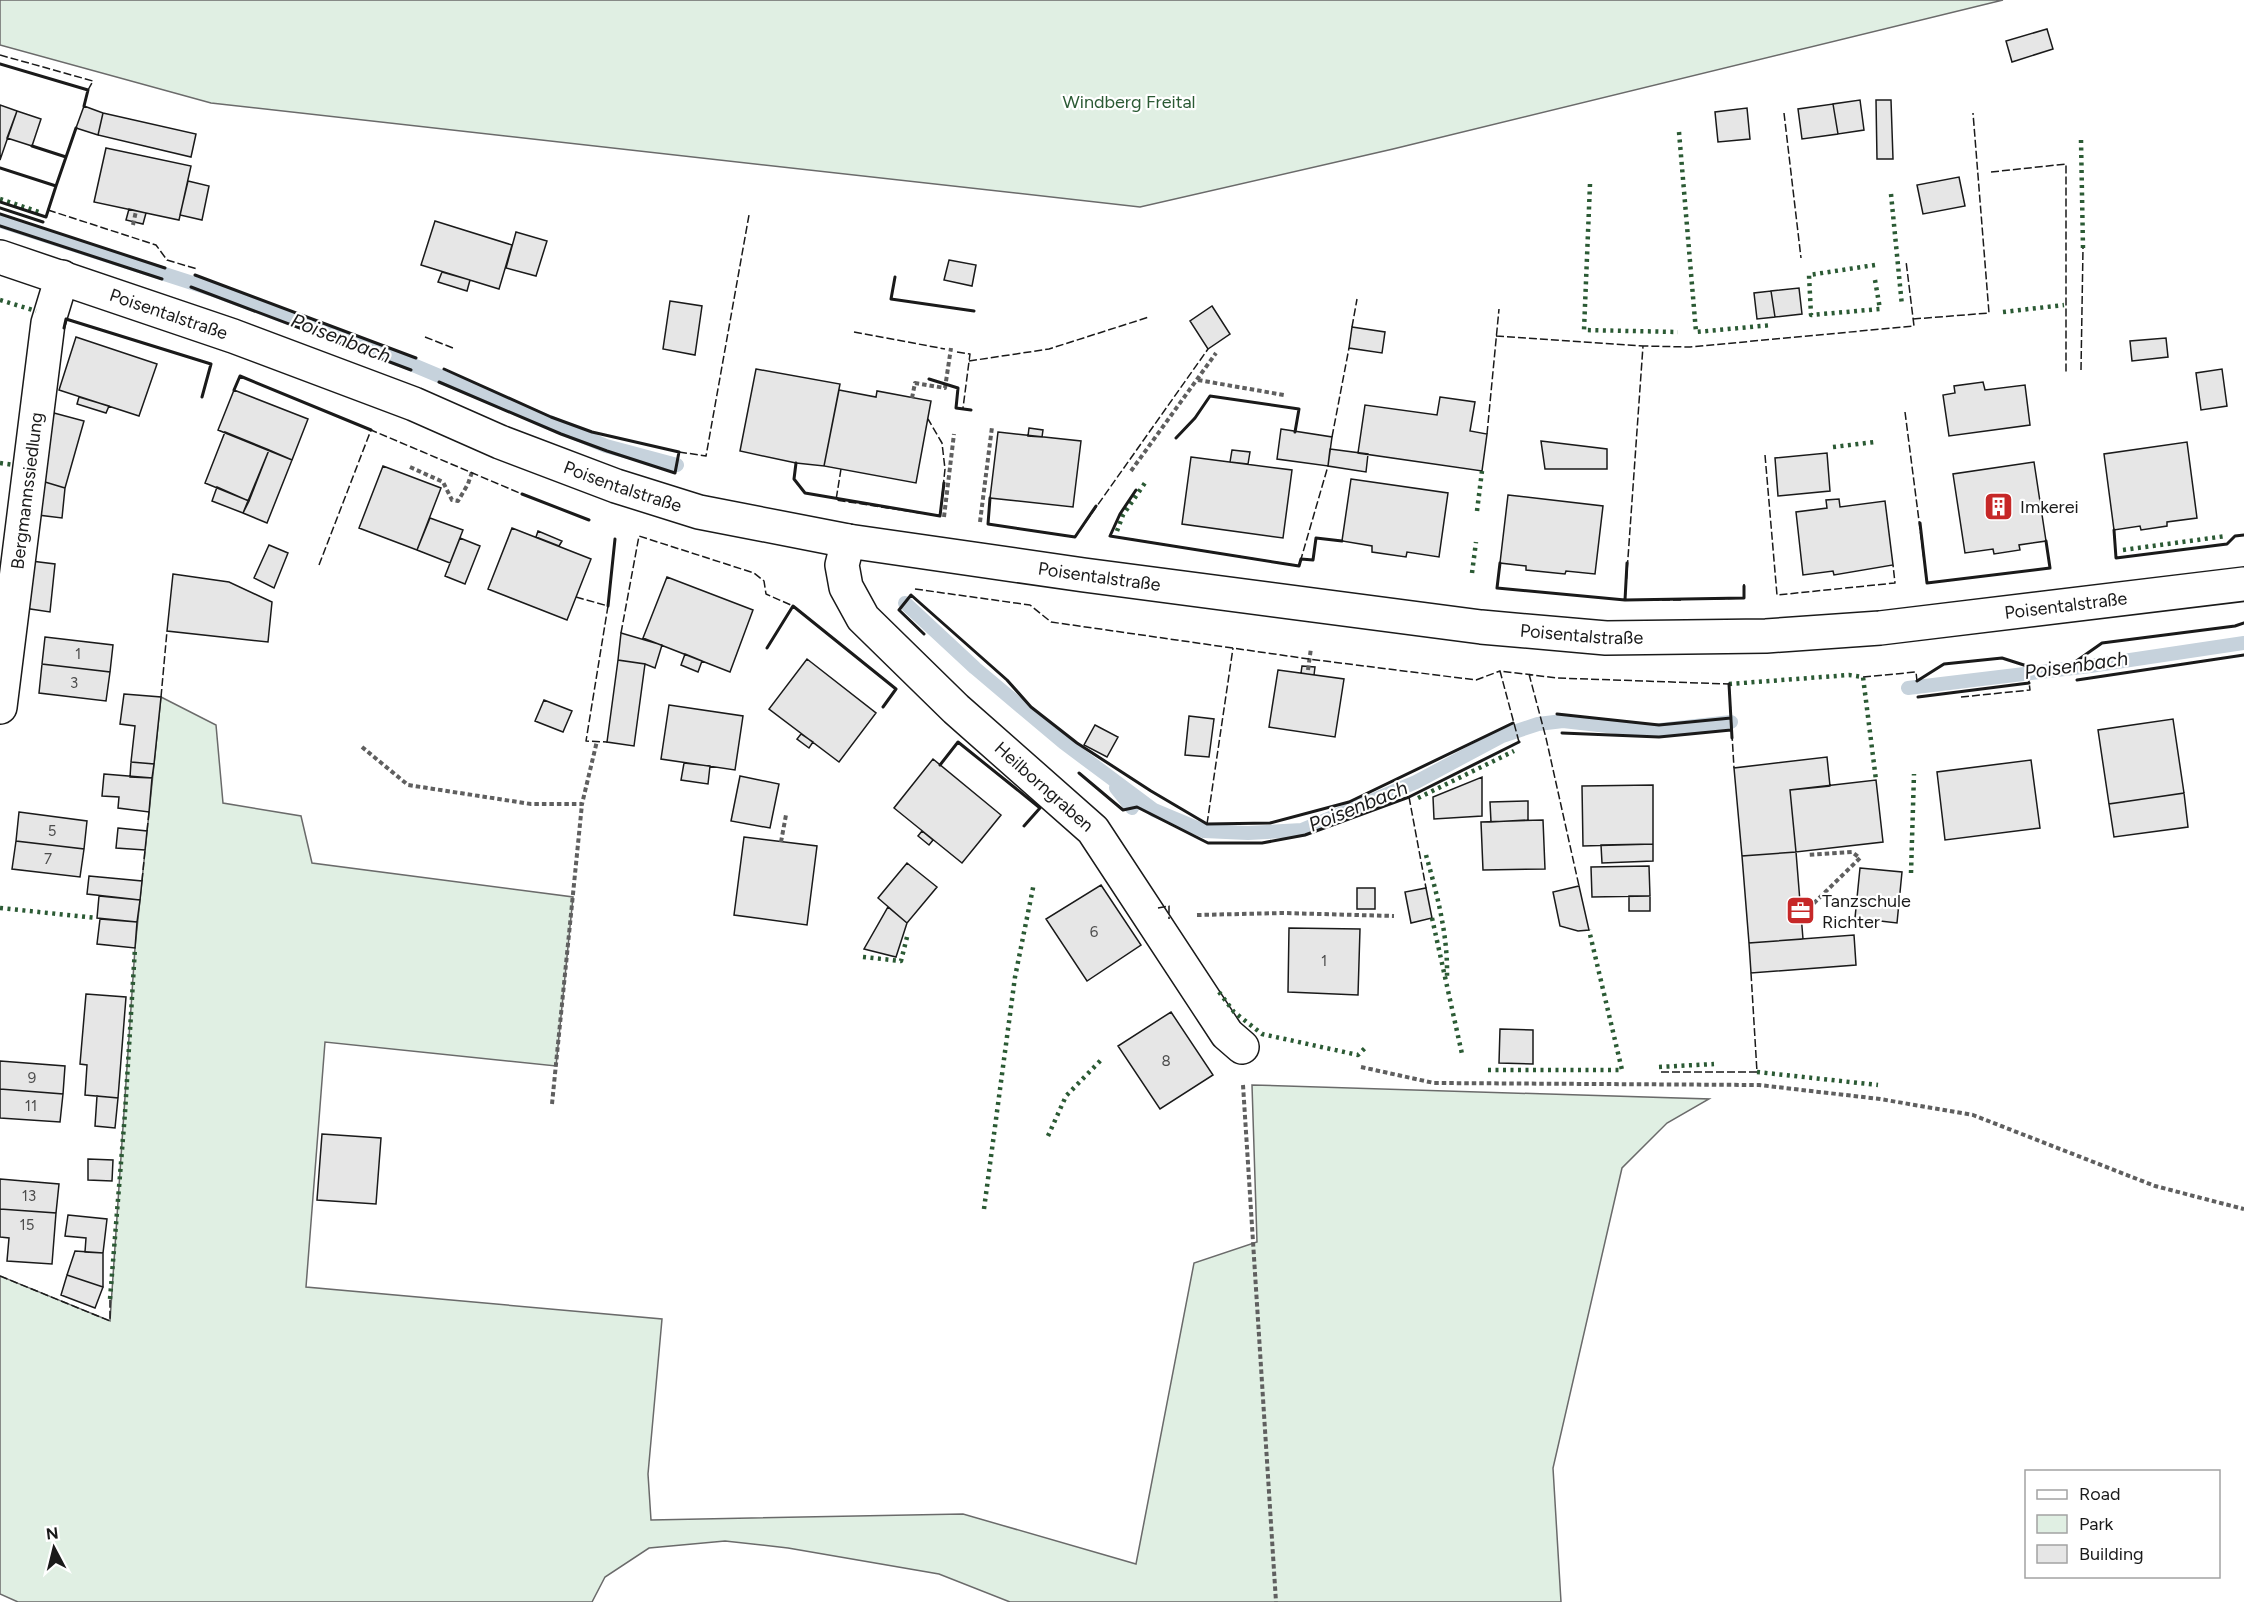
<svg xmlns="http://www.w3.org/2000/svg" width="2244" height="1602" font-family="Figtree,sans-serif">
	<rect width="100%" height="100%" fill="#fff"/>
	<path fill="#e0efe3" stroke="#6a6a6a" stroke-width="1.5" d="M0,0H2003L1393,149L1140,207L211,103L0,45Z
		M161,697L216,725L223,803L301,816L312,863L573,897L556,1066L325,1042L306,1287L662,1319L648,1474L651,1520L963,1514L1136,1564L1194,1263L1257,1242L1252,1085L1709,1099L1667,1123L1622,1168L1553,1468L1561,1602H1010L939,1574L788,1548L725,1541L649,1548L605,1577L592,1602H18L0,1594V1276L110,1321L135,948Z"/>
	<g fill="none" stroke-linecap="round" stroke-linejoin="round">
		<path stroke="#c6d2dc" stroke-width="14" d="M0,221L211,289L406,362L606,446L677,465
			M905,603L975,668L1064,743L1154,810L1204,831L1248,833L1302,830L1416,782L1502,736L1538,724L1563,721L1652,731L1731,722
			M1908,688L2090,666L2244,643
			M1116,788L1132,808"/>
	</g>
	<path fill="#e6e6e6" stroke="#1a1a1a" stroke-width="1.5" d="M2047,29L2053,49L2012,62L2006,41Z
		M1860,100L1864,130L1838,134L1833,104Z
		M1876,100H1891L1893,159H1877Z
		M1833,104L1838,134L1802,139L1798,109Z
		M0,105L17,111L0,160Z
		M84,106L103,113L98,135L76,128Z
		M1747,108L1750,139L1718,142L1715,112Z
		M17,111L41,119L32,146L7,138Z
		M103,113L196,134L191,157L98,135Z
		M106,148L191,166L179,220L94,202Z
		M1959,177L1965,206L1923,214L1917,185Z
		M188,181L209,186L202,220L180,215Z
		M129,209L146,213L143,224L126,220Z
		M435,221L512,245L499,289L421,265Z
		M516,232L547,241L536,276L506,268Z
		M949,260L976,265L972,286L944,280Z
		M442,272L470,280L467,291L438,282Z
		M1799,288L1802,314L1775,317L1771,291Z
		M1771,291L1775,317L1757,319L1754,293Z
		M670,301L702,306L695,355L663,349Z
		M1212,306L1230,334L1208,349L1190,321Z
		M1352,327L1385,332L1382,353L1349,348Z
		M76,337L157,364L139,416L59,390Z
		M2166,338L2168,357L2132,361L2130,341Z
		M756,369L840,384L824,466L796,463L740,451Z
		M2222,369L2227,406L2201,410L2196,373Z
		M1983,382L1985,390L2025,385L2030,425L1949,436L1943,395L1955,393L1954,386Z
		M234,390L308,419L292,460L218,430Z
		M839,390L876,397L877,391L931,401L916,483L824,466Z
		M79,397L109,406L106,413L77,404Z
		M1440,397L1475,402L1470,431L1487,434L1482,471L1358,453L1365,405L1437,415Z
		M54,413L84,421L65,488L35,479Z
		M1029,428L1043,430L1042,437L1028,436Z
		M1281,429L1332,437L1328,466L1277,459Z
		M225,432L269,450L249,501L205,483Z
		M998,432L1081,441L1073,507L990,498Z
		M1541,441L1607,449V469H1545Z
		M2187,442L2197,518L2167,522V526L2141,530L2140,526L2114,530L2104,454Z
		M1330,449L1368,454L1366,472L1328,466Z
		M269,450L292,460L267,523L243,513Z
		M1232,450L1250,452L1248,464L1230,462Z
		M1827,453L1830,491L1778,496L1775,458Z
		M1191,457L1292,470L1283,538L1182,524Z
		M2034,462L2046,541L2019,545L2020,550L1994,554L1993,549L1965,553L1953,474Z
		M383,466L441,488L417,550L359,528Z
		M35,479L65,488L62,518L38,515Z
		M1351,479L1448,493L1439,557L1407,552L1406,557L1372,552V546L1342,541Z
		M217,487L249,501L243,513L212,501Z
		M1508,495L1603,506L1595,574L1566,571L1565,574L1526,570V566L1500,563Z
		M1839,499L1840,507L1885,501L1893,565L1834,575L1833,571L1803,575L1796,512L1827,508L1826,500Z
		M430,518L463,530L450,563L417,550Z
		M512,528L591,559L567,620L488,589Z
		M538,531L562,541L559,546L536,537Z
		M460,538L480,546L465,584L445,576Z
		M269,545L288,553L274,588L254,578Z
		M31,561L55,564L50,612L24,608Z
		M173,574L229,582L272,602L268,642L167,631Z
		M667,577L753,610L730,672L643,638Z
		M621,633L662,645L655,668L645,664L618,660Z
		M45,637L113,645L110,672L42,664Z
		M685,654L702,661L698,672L681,665Z
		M807,659L876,713L839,762L769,709Z
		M618,660L645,664L634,746L607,742Z
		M42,664L110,672L106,701L39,693Z
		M1302,666L1315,667L1314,675L1301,673Z
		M1278,670L1344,679L1335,737L1269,727Z
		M124,694L161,697L154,764L131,762L135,726L120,724Z
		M544,700L572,711L563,732L535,721Z
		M669,705L743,716L735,770L661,759Z
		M1189,716L1214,719L1209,757L1185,755Z
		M2173,719L2184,793L2109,804L2098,730Z
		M1095,725L1118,737L1107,757L1084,745Z
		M801,734L813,742L809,748L797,739Z
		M1827,757L1830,786L1790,790L1796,852L1742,856L1734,768Z
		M933,759L1001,815L962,863L894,808Z
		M2031,760L2040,828L1945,840L1937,772Z
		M131,762L154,764L152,778L130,777Z
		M684,763L710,766L708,784L681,780Z
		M104,774L152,778L149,812L118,808L119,797L102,796Z
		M740,776L779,784L770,828L731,821Z
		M1482,777V816L1434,819L1433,797Z
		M1876,780L1883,842L1796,852L1790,790Z
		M1653,785V844L1583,846L1582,786Z
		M2184,793L2188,827L2114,837L2109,804Z
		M1528,801V820L1491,822L1490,802Z
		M19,812L87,821L84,849L16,841Z
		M1543,820L1545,869L1483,870L1481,822Z
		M118,828L147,831L145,850L116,848Z
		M922,831L933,840L929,845L918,836Z
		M744,837L817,846L807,925L734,915Z
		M16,841L84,849L80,877L12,869Z
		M1653,844V861L1602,863L1601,845Z
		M1796,852L1803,939L1749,943L1742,856Z
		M907,863L937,887L907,923L878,898Z
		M1649,866L1650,896L1592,897L1591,867Z
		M1860,868L1902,872L1897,923L1855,918Z
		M89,876L142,881L140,900L87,894Z
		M1101,885L1141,945L1087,981L1046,919Z
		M1579,886L1589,930L1578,931L1560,926L1553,892Z
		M1357,888H1375V909H1357Z
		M1426,888L1432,918L1411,923L1405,892Z
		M99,896L140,900L137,922L97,918Z
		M1629,896H1650V911H1629Z
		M1810,901L1812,918L1802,919L1801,902Z
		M888,907L907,923L896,957L864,949Z
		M100,919L137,922L135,948L97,944Z
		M1289,928L1360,929L1358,995L1288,992Z
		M1854,935L1856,965L1751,973L1749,943Z
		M86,994L126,997L118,1098L85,1095L87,1065L80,1064Z
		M1171,1012L1213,1075L1160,1109L1118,1046Z
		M1500,1029L1533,1030V1064L1499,1063Z
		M0,1061L65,1066L63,1094L0,1089Z
		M0,1089L63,1094L60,1122L0,1118Z
		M97,1096L118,1098L115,1128L95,1126Z
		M322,1134L381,1138L376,1204L317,1200Z
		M88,1159L113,1160L112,1181L88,1180Z
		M0,1179L59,1184L56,1213L0,1209Z
		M0,1209L56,1213L52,1264L7,1261L9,1238L0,1237Z
		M68,1215L107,1219L103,1253L85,1252L86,1238L65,1236Z
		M75,1251L103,1253V1287L67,1275Z
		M67,1275L103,1287L95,1308L61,1295Z"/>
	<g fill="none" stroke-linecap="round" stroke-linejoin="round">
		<defs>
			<g id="minor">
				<path id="s1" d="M848,541L842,565L846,587L863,618L956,709L1093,830L1227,1034L1242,1047"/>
				<path id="s2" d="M0,707L48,323L62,277"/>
			</g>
			<g id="major">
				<path id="s3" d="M0,257L233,336L414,404L500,442L616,486L699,512L848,541L1084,575L1481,627L1606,638L1766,636L1880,628L2244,584"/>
			</g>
		</defs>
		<use href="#minor" stroke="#1a1a1a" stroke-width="36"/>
		<use href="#major" stroke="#1a1a1a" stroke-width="36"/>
		<path stroke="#5f5f5f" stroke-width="4" stroke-dasharray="4.5 3" stroke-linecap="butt" d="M133,225L136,211
			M1198,380L1284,395
			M912,398L915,383L945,388L951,348
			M410,467L443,482L452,500L458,501L468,484L472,472
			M1131,471L1216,353
			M944,517L954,434
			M980,522L992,427
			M1308,670L1311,648
			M362,747L408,785L531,804H582L597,741
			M781,842L786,815
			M1801,911L1813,904L1860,858L1852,852L1807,855
			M1197,915L1283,913L1394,916
			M1361,1067L1434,1083L1759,1085L1880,1099L1973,1115L2155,1186L2244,1209
			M1243,1085L1276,1602
			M552,1104L582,804"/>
		<use href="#minor" stroke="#fff" stroke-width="33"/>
		<use href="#major" stroke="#fff" stroke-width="33"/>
		<path stroke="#2b5a34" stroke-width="4.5" stroke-dasharray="3 4.5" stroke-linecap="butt" d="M1679,132L1696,332L1772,325
			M2081,140L2083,248
			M1590,184L1584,330L1678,332
			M1891,194L1902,306
			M0,199L42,213
			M1875,265L1809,275L1811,315L1880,309L1875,280
			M0,300L36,311
			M2003,312L2064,305
			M1833,447L1875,442
			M0,463L14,465
			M1477,511L1482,471
			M1117,531L1123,515L1147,480
			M2123,550L2226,536
			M1472,573L1476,542
			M1729,684L1849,675L1863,677L1876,780
			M1418,798L1514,751
			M1426,855C1437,894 1448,935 1447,976
			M1911,873L1914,774
			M0,908L97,918
			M1432,918L1462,1054
			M863,957L901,961L908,933
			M1219,992L1234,1012L1262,1034L1358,1055L1366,1047
			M1659,1067L1714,1064
			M1488,1070H1622L1589,930
			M1757,1072L1878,1085
			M1048,1136L1066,1096L1103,1058
			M984,1209L1015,977L1034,883
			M110,1299L125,1113L135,948"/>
		<path stroke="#1a1a1a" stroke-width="1.5" stroke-dasharray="8 3" stroke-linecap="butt" d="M0,55L93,81L88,90
			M1784,113L1801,258
			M1991,172L2066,164V372
			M48,210L156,245L167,260L197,269
			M1913,319L1989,313L1973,113
			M1352,327L1357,299
			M854,332L945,349
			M1496,336L1643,346
			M425,337L453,348
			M957,352L970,354L963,408
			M969,361L1049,349L1149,317
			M2081,370L2083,248
			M1905,412L1927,583
			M1487,434L1499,309
			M1332,437L1349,348
			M679,452L706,456L749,215
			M1765,455L1777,595L1895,583L1893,565
			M841,469L836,500L940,516L945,469L942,443L928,419
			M990,498L988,524L1075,537L1208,349
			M1120,514L1110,536L1299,566L1328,466
			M319,565L371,430L522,494
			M915,589L1030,605L1051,622L1309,659L1476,680L1500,671
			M576,597L608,606L586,741L607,742
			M1706,599L1744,598V581
			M1681,600H1625L1643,346L1690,347L1914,326L1906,261
			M621,633L639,536L754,573L764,581L766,594L793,606
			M1529,674L1546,738L1579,886
			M1863,677L1916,672L1917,681
			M161,697L167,631
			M1961,697L2030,690L2027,666
			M1519,742L1500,671L1557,678L1729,684L1734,768
			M1409,797L1426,888
			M1207,824L1233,648
			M147,831L149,812
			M142,881L145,850
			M1158,908L1169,906V919
			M1661,1072H1757L1751,973
			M0,1276L110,1321V1299"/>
		<path stroke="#1a1a1a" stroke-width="3" d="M0,64L88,90L84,106
			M32,146L66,157L76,128
			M0,168L56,186L66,157
			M0,202L46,217L56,186
			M0,208L43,222
			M0,214L165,268
			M0,226L162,279
			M195,275L416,358
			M895,277L891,299L974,311
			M191,287L411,370
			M64,328L66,319L211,364L202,397
			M929,379L958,388L956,408L971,410
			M439,382L561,434L607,451L675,473L679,452L592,432L551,417L444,369
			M234,390L240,376L371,430
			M1176,438L1195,418L1210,396L1299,409L1295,432
			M796,463L794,479L805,493L940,516L944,483
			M1136,490L1120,514L1110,536L1299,566L1301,559L1313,560L1316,538L1342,541
			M522,494L589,520
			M990,498L988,524L1075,537L1096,506
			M1920,523L1927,583L2050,568L2046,541
			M2114,530L2116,558L2227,544L2235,536L2244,535
			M1500,563L1497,588L1625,600L1627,563
			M1625,600L1744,598V586
			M608,606L615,539
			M924,634L899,610L911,595L1007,680L1031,707L1077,743L1151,791L1207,824L1270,823L1349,802L1513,723
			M767,648L793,606L896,689L883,707
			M2075,662L2102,643L2235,626L2244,623
			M2077,680L2244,655
			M1917,681L1944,664L2002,658L2027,666
			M1729,684L1732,738
			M1918,697L2029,683
			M1557,714L1659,725L1731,718
			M1562,733L1659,737L1731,730
			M940,765L958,742L1040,808L1024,826
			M1079,773L1123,810L1137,807L1208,843H1262L1305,835L1409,797L1519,742"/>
	</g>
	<defs>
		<symbol id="building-square" viewBox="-11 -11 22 22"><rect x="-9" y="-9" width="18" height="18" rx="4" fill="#c62828" stroke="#fff"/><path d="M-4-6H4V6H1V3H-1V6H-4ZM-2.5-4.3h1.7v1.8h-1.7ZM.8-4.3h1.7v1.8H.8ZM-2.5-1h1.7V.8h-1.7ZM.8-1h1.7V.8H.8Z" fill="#fff"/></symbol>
		<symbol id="office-square" viewBox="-11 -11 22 22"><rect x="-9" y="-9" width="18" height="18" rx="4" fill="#c62828" stroke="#fff"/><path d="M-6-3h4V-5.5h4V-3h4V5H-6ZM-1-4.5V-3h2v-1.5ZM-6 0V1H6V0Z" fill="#fff"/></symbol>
	</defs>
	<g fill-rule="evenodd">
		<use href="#building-square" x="1982" y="490" width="33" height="33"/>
		<use href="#office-square" x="1784" y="894" width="33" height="33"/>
	</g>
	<g text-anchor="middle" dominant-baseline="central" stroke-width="4.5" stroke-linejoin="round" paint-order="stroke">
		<g font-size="15" fill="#4d4d4d">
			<text x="78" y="654">1</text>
			<text x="74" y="683">3</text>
			<text x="52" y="831">5</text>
			<text x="48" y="859">7</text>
			<text x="1094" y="932">6</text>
			<text x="1324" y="961">1</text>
			<text x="1166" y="1061">8</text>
			<text x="32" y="1078">9</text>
			<text x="31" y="1106">11</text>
			<text x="29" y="1196">13</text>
			<text x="27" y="1225">15</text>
		</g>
		<g font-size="18" fill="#2b5a34" stroke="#fff">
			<text x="1129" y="102">Windberg Freital</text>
		</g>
		<g font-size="18" fill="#1a1a1a" stroke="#fff">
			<text stroke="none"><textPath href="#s3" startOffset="178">Poisentalstraße</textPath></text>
			<text stroke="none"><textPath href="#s3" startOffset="664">Poisentalstraße</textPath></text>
			<text stroke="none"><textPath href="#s2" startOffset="218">Bergmannssiedlung</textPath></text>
			<text stroke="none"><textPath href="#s3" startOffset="1150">Poisentalstraße</textPath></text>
			<text stroke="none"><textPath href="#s3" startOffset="2122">Poisentalstraße</textPath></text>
			<text stroke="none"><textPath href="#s3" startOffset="1636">Poisentalstraße</textPath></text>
			<text stroke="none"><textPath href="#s1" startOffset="330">Heilborngraben</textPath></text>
		</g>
		<g font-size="18" fill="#1a1a1a" stroke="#fff" text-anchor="start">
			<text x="2020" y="507">Imkerei</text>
			<text x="1822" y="901">Tanzschule<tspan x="1822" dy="21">Richter</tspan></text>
		</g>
		<g font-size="20" font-style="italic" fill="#1a1a1a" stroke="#fff">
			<text transform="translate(341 338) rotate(21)">Poisenbach</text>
			<text transform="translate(2076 665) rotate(-8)">Poisenbach</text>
			<text transform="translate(1358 806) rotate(-22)">Poisenbach</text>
		</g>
	</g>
	<rect x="2025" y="1470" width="195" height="108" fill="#ffffff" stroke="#a3a3a3" stroke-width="1.5"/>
	<rect x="2037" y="1490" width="30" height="9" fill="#ffffff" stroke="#a3a3a3" stroke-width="1.5"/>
	<text x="2079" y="1500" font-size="18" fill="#1a1a1a">Road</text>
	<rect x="2037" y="1515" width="30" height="18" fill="#e0efe3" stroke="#a3a3a3" stroke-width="1.5"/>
	<text x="2079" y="1530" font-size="18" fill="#1a1a1a">Park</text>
	<rect x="2037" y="1545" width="30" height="18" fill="#e6e6e6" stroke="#a3a3a3" stroke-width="1.5"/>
	<text x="2079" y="1560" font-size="18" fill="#1a1a1a">Building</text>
	<g transform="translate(54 1548) rotate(353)" stroke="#ffffff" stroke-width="4.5" paint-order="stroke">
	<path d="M0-4.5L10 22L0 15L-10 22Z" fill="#1a1a1a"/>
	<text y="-9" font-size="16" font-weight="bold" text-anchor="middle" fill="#1a1a1a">N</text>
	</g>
</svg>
